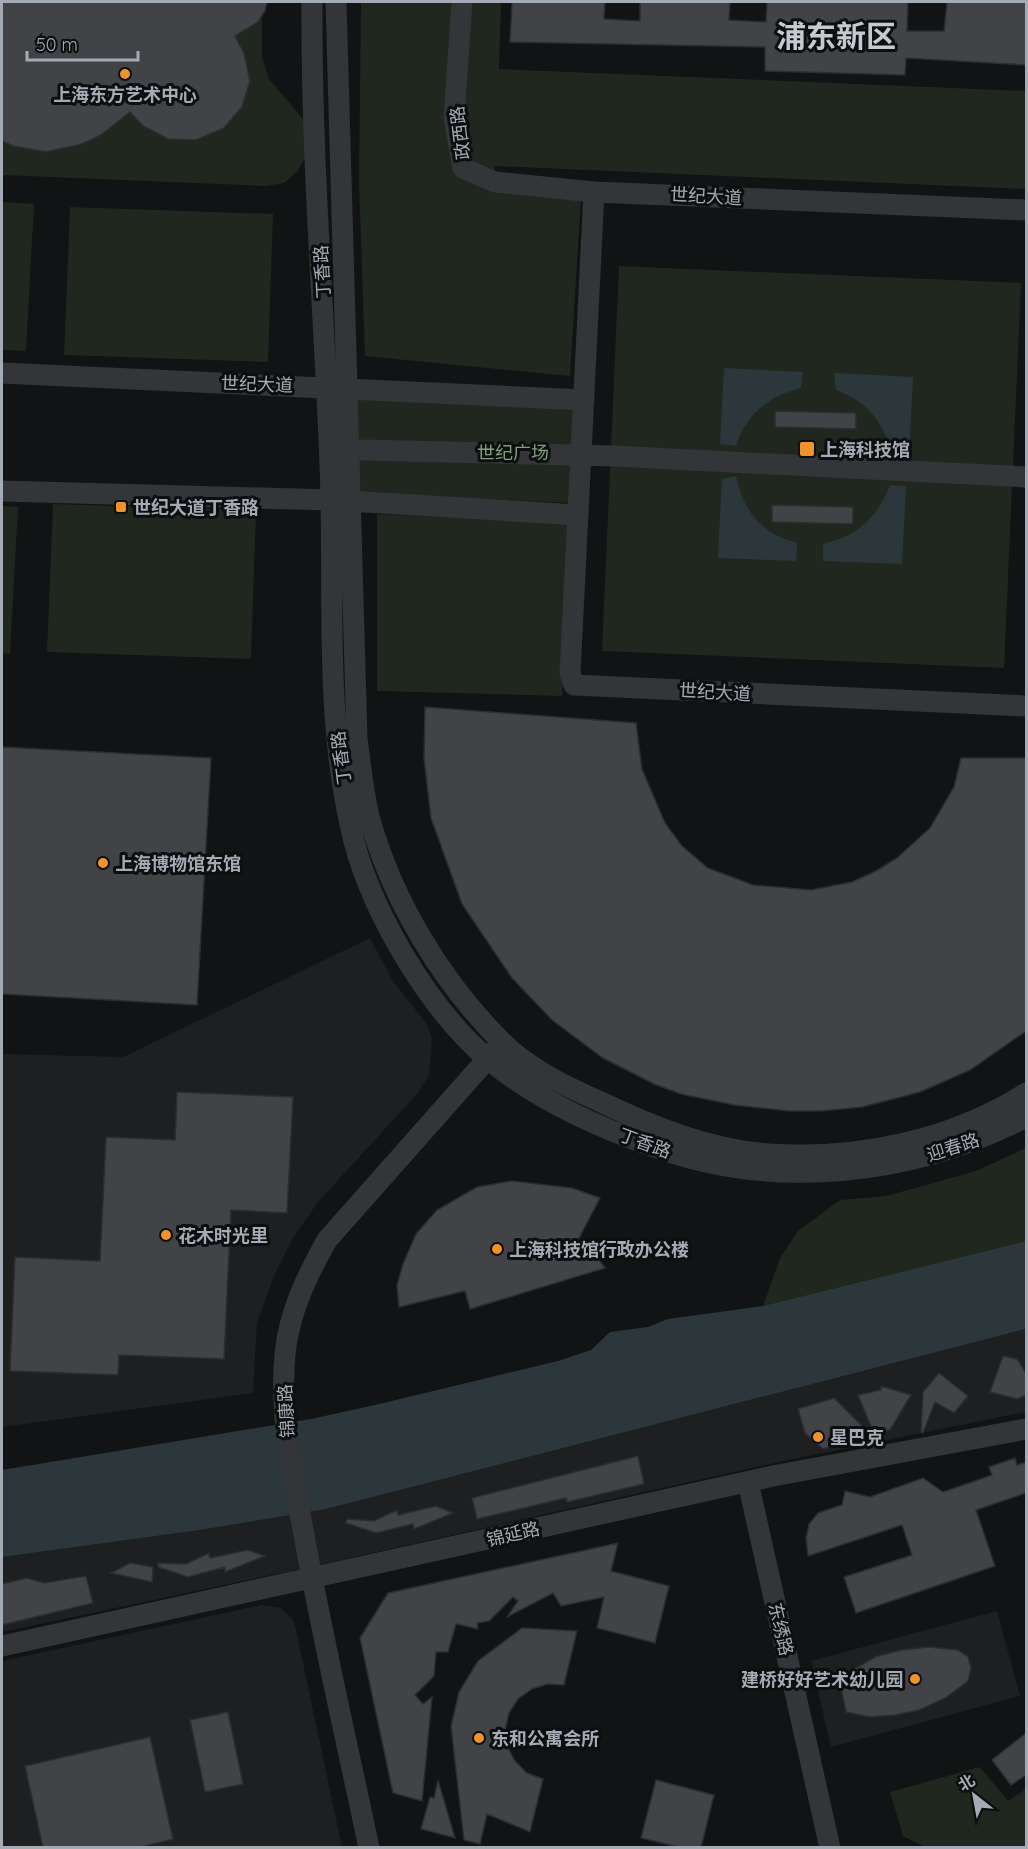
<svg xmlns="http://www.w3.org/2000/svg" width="1028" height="1849" font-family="Quicksand,'Noto Sans SC',sans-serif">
	<rect width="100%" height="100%" fill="#121314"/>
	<path fill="#1e1f21" d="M370,938L393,981L426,1023L432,1038L429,1075L418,1093L318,1202L293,1238L273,1278L257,1323L253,1393L2,1427V1054L123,1057Z
		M1026,1329V1412L788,1460L305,1568L2,1632V1557L200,1530L326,1509Z
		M262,1605L281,1608L294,1621L342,1847H2V1661Z
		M997,1611L1020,1696L831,1747L811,1661Z"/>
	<path fill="#1f271f" d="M2,2H262V57L269,79L305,121V158L297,172L284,183L266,186L2,175Z
		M361,2H501L499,69L1026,91V189L494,166L496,189L581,197L570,376L365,356L359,183Z
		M2,202L34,204L26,351L2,350Z
		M70,207L273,214L268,362L64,355Z
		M619,266L1021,283L1004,668L602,651Z
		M354,398L577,406L573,503L359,494Z
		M53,504L256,510L251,659L47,652Z
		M2,506L18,507L10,654L2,653Z
		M377,514L568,523L562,696L377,691Z
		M1026,1148V1241L763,1306L780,1258L798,1231L840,1200L886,1196L976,1171Z
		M980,1767L1008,1801L1026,1789V1847H925L903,1836L890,1792Z"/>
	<path fill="#2c373c" d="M724,368L803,372L801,388C769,396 746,414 736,446L720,444Z
		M834,373L913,377L909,455L892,453C883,422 867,401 836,390Z
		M736,476C743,511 762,534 797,543L796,561L718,558L722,479Z
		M890,485L906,486L902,564L823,561V544C858,536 877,518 890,485Z
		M1026,1241V1329L326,1509L200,1530L2,1557V1470L311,1419L375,1405L558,1361L591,1350L610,1332L648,1327L668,1319L763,1306Z"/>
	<path fill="#414347" stroke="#2c2d30" stroke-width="1.5" d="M2,2H267L265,11L258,22L235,36L244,53L250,81L242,107L224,128L196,140L168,139L143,126L130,112L101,135L82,144L46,152L13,146L2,141Z
		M512,2H605L604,19L640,21V2H730L729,20L766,22L767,2H908L907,31H944L947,2H1026V65L906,58L905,75L765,71V47L510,42Z
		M775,411L856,413V429L775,427Z
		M772,505L853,507V524L772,522Z
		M425,707L636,723L642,769L665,823L682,846L708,868L753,885L811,890L852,882L876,871L897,858L930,828L954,787L961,758H1026V1031L970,1070L920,1092L862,1107L821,1111H789L734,1105L681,1094L654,1084L603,1058L552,1020L512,978L462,904L431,818L424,758Z
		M2,747L211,758L197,1005L2,994Z
		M177,1092L293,1097L287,1213L231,1210L224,1359L119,1355L118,1375L10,1371L15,1257L100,1261L106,1137L175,1140Z
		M512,1181L572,1188L600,1198L576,1244L595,1254L605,1268L470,1309L465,1291L399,1307L397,1285L403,1264L416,1234L437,1210L477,1187Z
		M1003,1356L1017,1359L1026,1373V1395L1017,1399L990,1392Z
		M939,1373L968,1396L954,1413L935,1402L923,1433L921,1432L923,1392Z
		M881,1386L911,1395L890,1430L873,1431L858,1395L881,1390Z
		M834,1398L867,1431L854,1432L856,1440L823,1449L805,1433L798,1409Z
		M638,1456L644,1484L567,1502L566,1498L477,1519L472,1498Z
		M1015,1458L1017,1465L1026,1462V1493L976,1510L995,1566L856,1613L844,1577L912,1555L902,1525L808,1556L806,1538L809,1524L818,1513L842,1505L845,1491L870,1497L923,1478L943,1492L992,1475L989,1467Z
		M436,1506L453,1513L414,1529L413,1524L376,1533L346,1523L347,1519L374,1521L397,1510L398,1515Z
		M618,1543L611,1571L669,1586L655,1643L597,1628L604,1597L561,1606L553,1593L507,1617L518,1601L513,1597L489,1621L477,1623L478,1629L456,1624L448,1652H436L434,1676L415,1695L423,1704L432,1697L422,1801L393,1793L360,1638L388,1593Z
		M248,1550L265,1556L225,1572V1567L188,1577L158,1567V1563L186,1564L209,1553L210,1558Z
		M130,1563L153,1567L152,1582L111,1573Z
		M86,1576L93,1603L2,1625V1584L27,1578L44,1583Z
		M522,1628L577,1631L564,1685L548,1684L532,1689L518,1699L509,1713L505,1730L507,1746L515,1761L527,1773L543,1779L530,1832L487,1814L480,1844L464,1840L451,1726L459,1692L478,1661Z
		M929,1647L958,1650L968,1657L971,1668L968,1681L945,1698L919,1710L895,1715L870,1717L846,1712L839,1678L875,1657L901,1650Z
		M228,1712L243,1784L205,1792L190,1720Z
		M1026,1733V1775L1011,1785L992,1760Z
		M150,1737L173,1839L137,1848H43L25,1766Z
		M438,1780L455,1838L421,1829L430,1797L434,1798Z
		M656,1780L714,1795L701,1848H682L641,1838Z"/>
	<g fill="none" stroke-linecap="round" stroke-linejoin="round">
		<path stroke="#333539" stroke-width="21" d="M312,2C311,155 324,310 330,464C335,584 324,706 350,824C366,904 427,1008 489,1060C536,1099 595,1126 652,1146C774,1191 912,1176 1026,1117
			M336,2L357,739C361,766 363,794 370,820C393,901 441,981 501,1041C527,1068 567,1087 601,1102C653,1127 711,1150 769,1154C857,1160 952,1140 1026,1093
			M462,2L454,118L463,168L495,182L594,192L1026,210
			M594,192L570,673L574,685L1026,706
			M2,373L584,400
			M364,450L614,456L1026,477
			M2,491L332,500L578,515
			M748,1482L830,1848
			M2,1646L773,1476L1026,1429
			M369,1848C347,1743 323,1640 304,1535C293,1475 279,1416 285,1354C289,1312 307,1276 327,1240L497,1048"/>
	</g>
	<g fill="#f1932d" stroke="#0d0e0f" stroke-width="2">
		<circle cx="125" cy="74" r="6"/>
		<rect x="799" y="441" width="16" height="16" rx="3"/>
		<rect x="115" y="501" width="12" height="12" rx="3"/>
		<circle cx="103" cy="863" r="6"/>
		<circle cx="166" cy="1235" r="6"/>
		<circle cx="497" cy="1249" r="6"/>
		<circle cx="818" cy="1437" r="6"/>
		<circle cx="915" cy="1679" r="6"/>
		<circle cx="479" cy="1738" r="6"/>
	</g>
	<g text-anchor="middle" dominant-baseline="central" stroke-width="6" stroke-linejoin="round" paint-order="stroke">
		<g font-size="18" font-weight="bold" fill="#a4abb4" stroke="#0d0e0f" text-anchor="start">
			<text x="125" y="94" text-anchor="middle">上海东方艺术中心</text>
			<text x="820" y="449">上海科技馆</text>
			<text x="133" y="507">世纪大道丁香路</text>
			<text x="115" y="863">上海博物馆东馆</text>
			<text x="178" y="1235">花木时光里</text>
			<text x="509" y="1249">上海科技馆行政办公楼</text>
			<text x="830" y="1437">星巴克</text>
			<text x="903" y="1679" text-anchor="end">建桥好好艺术幼儿园</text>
			<text x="491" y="1738">东和公寓会所</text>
		</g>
		<g font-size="18" fill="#a4abb4" stroke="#0d0e0f">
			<text transform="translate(460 133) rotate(-97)">政西路</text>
			<text transform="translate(706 196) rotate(3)">世纪大道</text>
			<text transform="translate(322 272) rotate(-93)">丁香路</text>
			<text transform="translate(257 384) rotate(2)">世纪大道</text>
			<text transform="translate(715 692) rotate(3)">世纪大道</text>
			<text transform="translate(341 758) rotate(-97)">丁香路</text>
			<text transform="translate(645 1143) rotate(20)">丁香路</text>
			<text transform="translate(953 1147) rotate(-18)">迎春路</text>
			<text transform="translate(286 1411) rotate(-93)">锦康路</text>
			<text transform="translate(513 1534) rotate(-13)">锦延路</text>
			<text transform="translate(781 1629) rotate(77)">东绣路</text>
		</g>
		<g font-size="18" fill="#7ea07b" stroke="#0d0e0f">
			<text x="513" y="452">世纪广场</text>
		</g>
		<g font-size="30" font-weight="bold" fill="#c5cad1" stroke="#0d0e0f">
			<text x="836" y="36">浦东新区</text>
		</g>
	</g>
	<rect width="1028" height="1849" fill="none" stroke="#a4abb4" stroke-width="6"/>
	<g transform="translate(974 1795) rotate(329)" stroke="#0d0e0f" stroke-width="4.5" paint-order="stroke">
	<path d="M0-4.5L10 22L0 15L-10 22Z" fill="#a4abb4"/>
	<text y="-9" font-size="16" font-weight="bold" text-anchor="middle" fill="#a4abb4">北</text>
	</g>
	<path d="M27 51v9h111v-9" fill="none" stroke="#a4abb4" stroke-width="3"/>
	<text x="36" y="51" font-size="18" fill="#a4abb4" stroke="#0d0e0f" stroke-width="4.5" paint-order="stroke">50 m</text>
</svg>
